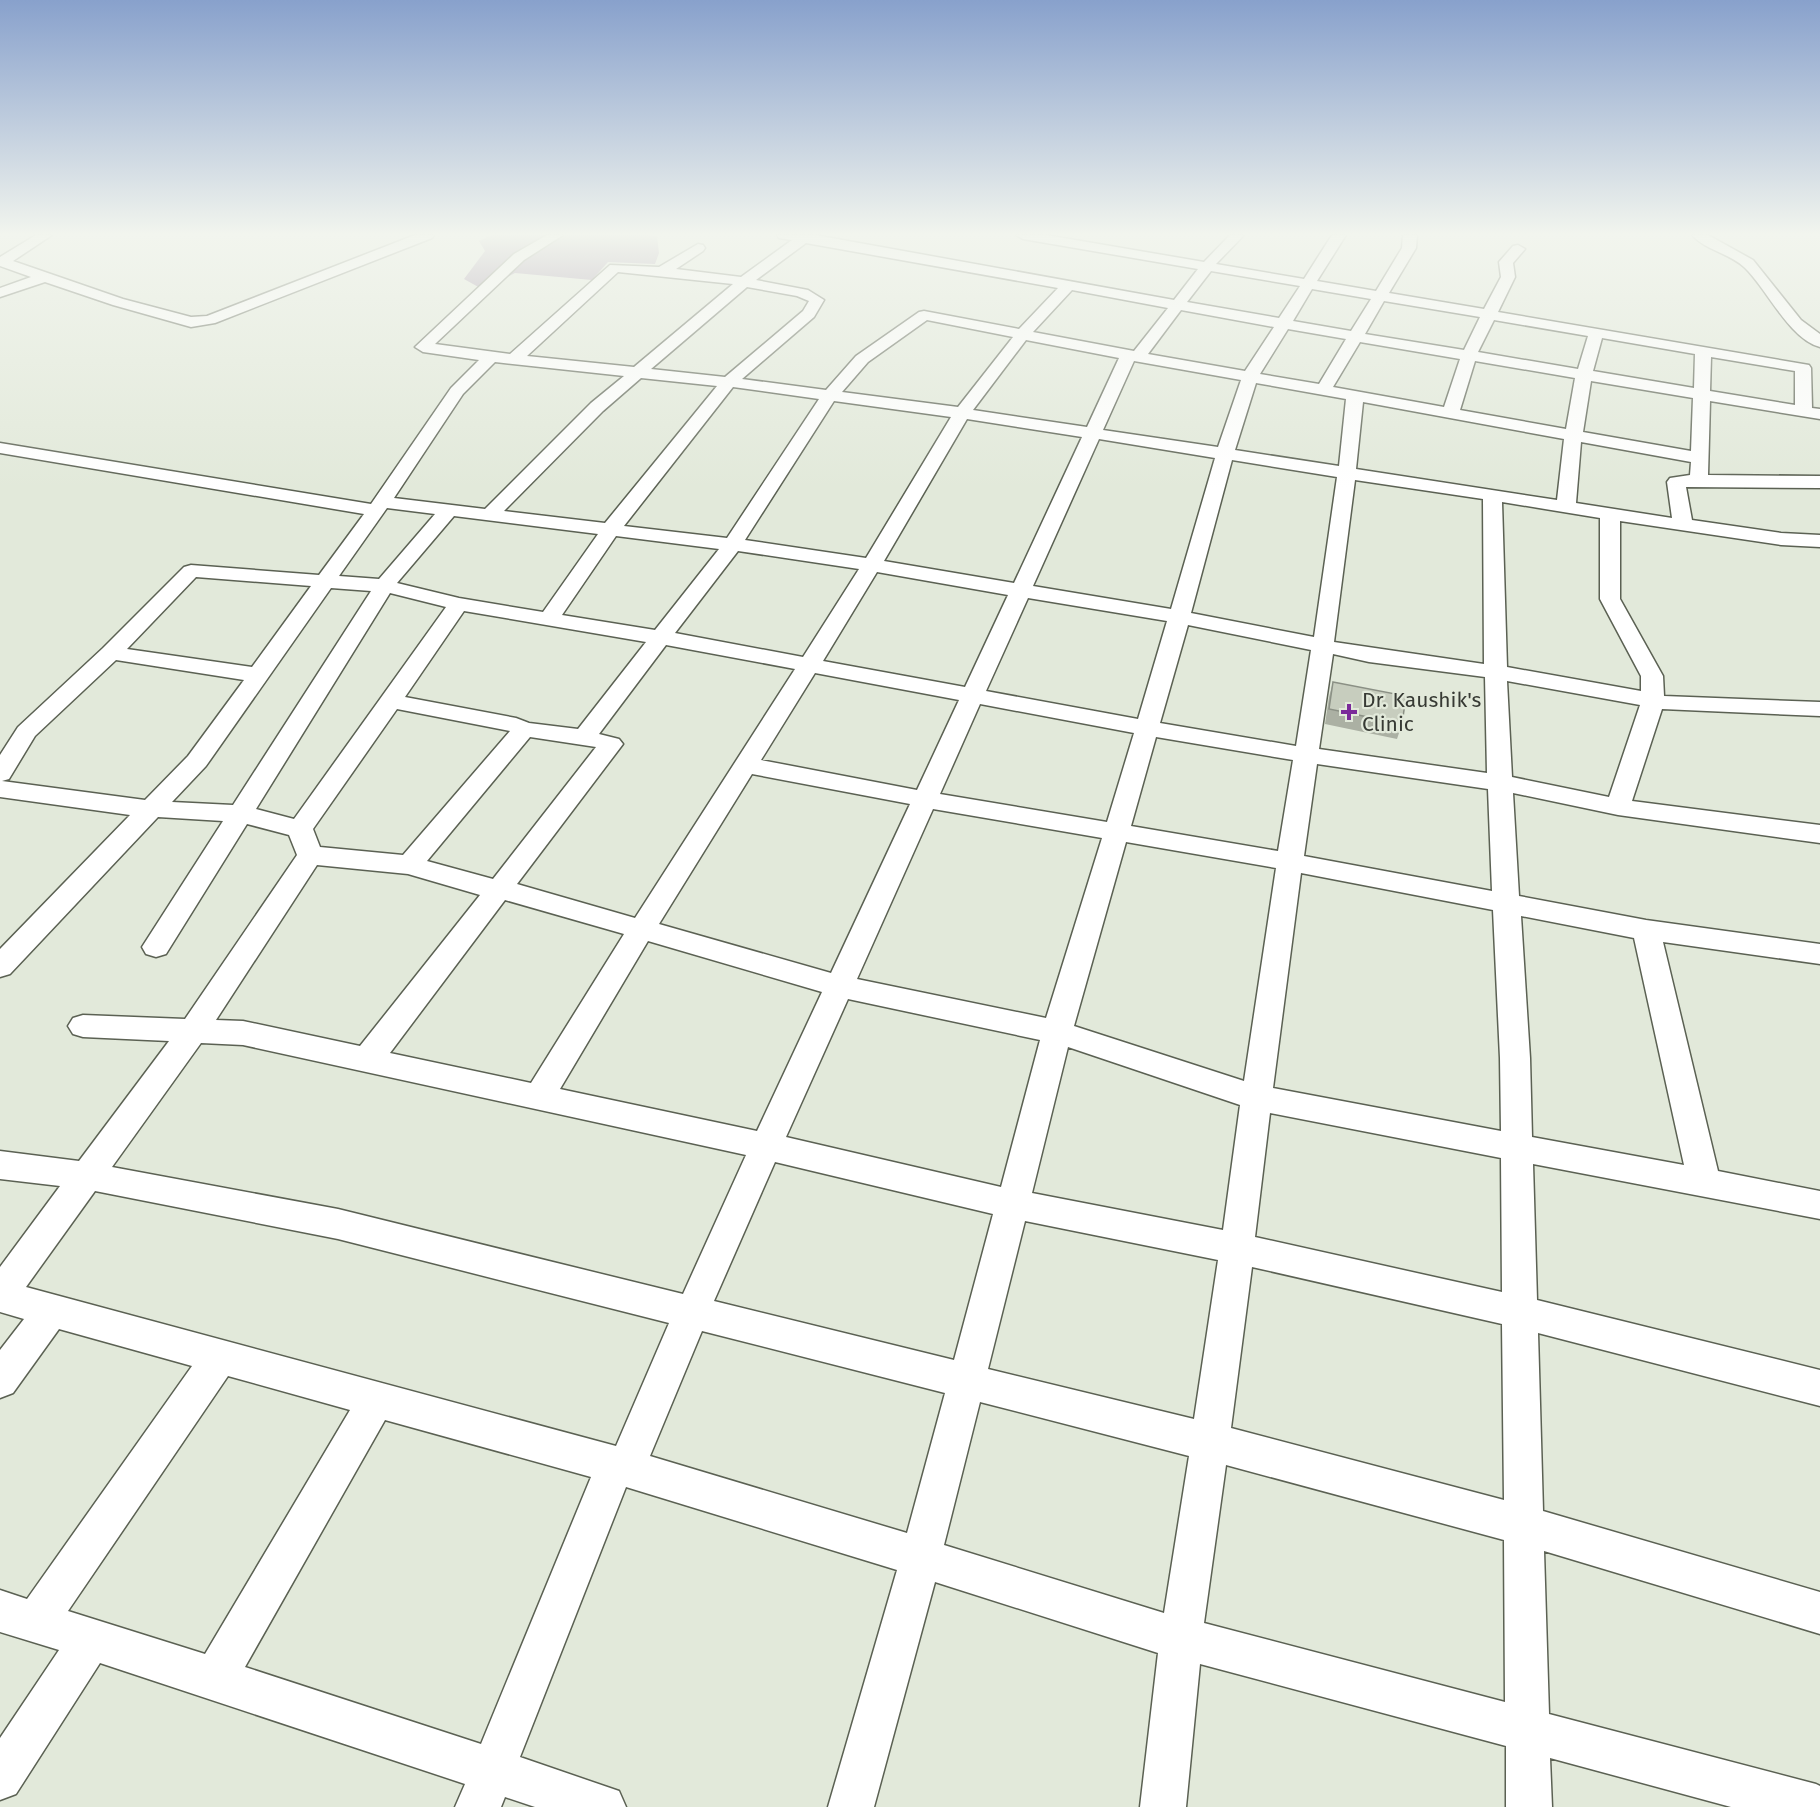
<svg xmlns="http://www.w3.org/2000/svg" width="1820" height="1807" font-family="'Fira Sans',sans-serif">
	<rect width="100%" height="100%" fill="#e2e9da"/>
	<path fill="#9884a1" d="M492,235H649L657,236L659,253L655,264L608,262L592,280L515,273L482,289L464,279L485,251L479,241Z"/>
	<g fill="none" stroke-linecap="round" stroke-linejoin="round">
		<defs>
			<path id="minor" d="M36,235H52L13,261L123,299L191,317L207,316L415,235H434L432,238L215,323L191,327L113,305L45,282L0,297V288L31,277L0,266V257Z
				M547,235H563L524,260L435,344L510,354L610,265L659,267L698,244L703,245L705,248L703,251L676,269L741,277L792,240L779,238L777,235H815L1174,300L1198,269L1023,239L1016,235H1046L1204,262L1230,235H1244L1216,264L1304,279L1332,235H1346L1317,281L1376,291L1402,248L1403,235H1417L1416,248L1389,293L1484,309L1501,277L1499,262L1513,246L1518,245L1525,249L1513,263L1515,277L1498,312L1809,365L1811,368L1812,408L1820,409V419L1710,401L1708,475L1820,476V488L1686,487L1692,520L1781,533L1820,535V547L1781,545L1620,521V599L1663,676L1664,696L1820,702V716L1662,709L1632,801L1820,825V843L1618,815L1513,793L1519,896L1646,920L1820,944V964L1663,942L1718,1171L1820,1191V1219L1533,1164L1537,1300L1820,1370V1406L1538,1333L1543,1511L1820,1592V1634L1544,1551L1549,1714L1816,1784L1820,1786V1807H1731L1550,1758L1552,1807H1506V1746L1200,1664L1186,1807H1140L1158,1653L935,1582L874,1807H828L897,1570L626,1487L520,1757L619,1791L626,1807H535L505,1797L501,1807H455L465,1784L100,1663L16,1794L0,1800V1738L59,1650L0,1632V1590L27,1599L192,1366L59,1329L13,1393L0,1398V1350L24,1319L0,1312V1267L60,1186L0,1179V1151L79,1161L169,1041L83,1037L73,1034L68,1026L73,1018L83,1015L185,1019L297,855L289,835L247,824L166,954L156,957L146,954L142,947L223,821L158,817L10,974L0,977V949L130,815L0,797V755L18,727L103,648L184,567L191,565L319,575L364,514L0,453V443L371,504L451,388L479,360L423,352L415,347L514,254ZM806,243L1058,288L1019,329L924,311L919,312L856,356L826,390L742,379L814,317L824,300L808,290L756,280ZM1211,271L1300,286L1279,318L1187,302ZM618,272L733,284L634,367L527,356ZM747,287L797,296L809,301L803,311L725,377L651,369ZM1312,289L1371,299L1351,331L1293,321ZM1072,290L1168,308L1134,351L1033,332ZM1384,301L1480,317L1464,350L1365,334ZM1181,310L1274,327L1245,371L1148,354ZM927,320L1013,337L958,407L842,392L868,362ZM1494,320L1588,336L1578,369L1478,352ZM1288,329L1346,339L1319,384L1260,374ZM1602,338L1695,354L1694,388L1593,371ZM1026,340L1119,358L1087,427L973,410ZM1360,342L1460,359L1444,407L1333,387ZM1711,357L1795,371V405L1710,391ZM1134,361L1241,380L1218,447L1103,430ZM1475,361L1575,378L1566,429L1460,410ZM495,362L624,376L591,403L485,509L394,498L463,394ZM641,378L717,386L605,523L504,511L603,411ZM1591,381L1693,398L1691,451L1583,432ZM1256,383L1346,399L1339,466L1235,450ZM733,387L819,399L727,538L624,526ZM834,401L951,417L866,558L745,540ZM1363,402L1564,439L1557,500L1356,469ZM967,419L1082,437L1014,583L884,561ZM1099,439L1215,458L1171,609L1033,586ZM1581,442L1691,462L1690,475L1670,478L1667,482L1672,518L1576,503ZM1232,460L1337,477L1314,637L1191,613ZM1355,480L1483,499L1484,664L1334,642ZM1502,502L1600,518V599L1641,676V691L1507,667ZM387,508L435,514L379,579L339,576ZM454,516L598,534L543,612L459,598L397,583ZM616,536L719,549L655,630L562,615ZM738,551L859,569L803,657L675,633ZM877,572L1008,595L965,687L823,661ZM196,577L311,586L252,667L127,649ZM331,588L371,591L233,805L172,802L206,766ZM390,593L446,607L294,819L256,809ZM1028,598L1167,621L1138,719L986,691ZM464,611L646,642L578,729L529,723L516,718L405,697ZM1188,625L1311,650L1296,746L1160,723ZM666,645L795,669L635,918L517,884L623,744L619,739L599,734ZM1333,654L1369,662L1485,677L1487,773L1319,749ZM116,660L244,680L188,756L145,800L2,781L9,779L35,736ZM815,673L959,700L917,790L761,760ZM1507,681L1640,705L1609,797L1512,777ZM980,704L1134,733L1107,822L940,794ZM397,709L510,731L403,855L320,847L313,829ZM530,737L596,747L493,879L427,861ZM1156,737L1293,760L1278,851L1131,826ZM1317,764L1488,789L1492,891L1304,856ZM752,774L910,804L831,973L659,924ZM933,809L1102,838L1046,1018L857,979ZM1126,842L1276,868L1244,1081L1074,1026ZM317,865L408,874L480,895L360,1046L243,1021L216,1020ZM1301,873L1493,910L1500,1058L1501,1131L1273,1088ZM505,900L624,934L531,1083L390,1053ZM1521,916L1634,938L1684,1165L1532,1137L1530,1058ZM648,941L822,992L757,1131L560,1089ZM848,999L1040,1040L1001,1187L786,1137ZM201,1043L243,1045L746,1155L683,1294L338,1209L112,1167ZM1068,1047L1240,1105L1223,1230L1032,1193ZM1270,1113L1501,1158L1502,1292L1255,1237ZM775,1162L993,1214L954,1360L714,1301ZM95,1191L338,1239L669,1323L616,1446L26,1287ZM1025,1221L1218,1260L1194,1419L988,1369ZM1252,1267L1502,1324L1504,1500L1231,1428ZM702,1331L945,1393L907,1533L650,1456ZM228,1376L350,1410L205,1654L68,1611ZM980,1402L1189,1456L1164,1613L944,1545ZM385,1420L591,1477L481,1744L245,1667ZM1226,1465L1504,1540L1505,1702L1204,1623Z
				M1692,235H1708L1753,260L1801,320L1820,334V347C1789,339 1766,287 1744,267C1729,253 1705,250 1692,235Z"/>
		</defs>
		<use href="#minor" stroke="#5b6153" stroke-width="3"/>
		<use href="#minor" fill="#fff" fill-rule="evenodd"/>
	</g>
	<path fill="#abb0a3" d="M1333,682L1402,724L1397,739L1325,724L1329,697Z"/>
	<path fill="#c7cdbe" stroke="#8b9085" stroke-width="1.5" d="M1333,682L1406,696L1402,724L1329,709Z"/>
	<linearGradient id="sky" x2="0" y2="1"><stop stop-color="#88a1cc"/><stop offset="0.48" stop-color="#f2f5ee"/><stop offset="1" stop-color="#f2f5ee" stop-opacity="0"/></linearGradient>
	<rect width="1820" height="488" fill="url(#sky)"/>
	<path fill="#7b2a9a" stroke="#e2e9da" stroke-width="2" d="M1346 703h6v6h6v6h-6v6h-6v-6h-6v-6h6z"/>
	<g text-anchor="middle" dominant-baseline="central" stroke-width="4.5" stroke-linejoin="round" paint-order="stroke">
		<g font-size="21" fill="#373a34" stroke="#e2e9da" text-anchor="start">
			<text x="1362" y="700">Dr. Kaushik's<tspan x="1362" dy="24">Clinic</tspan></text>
		</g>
	</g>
</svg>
